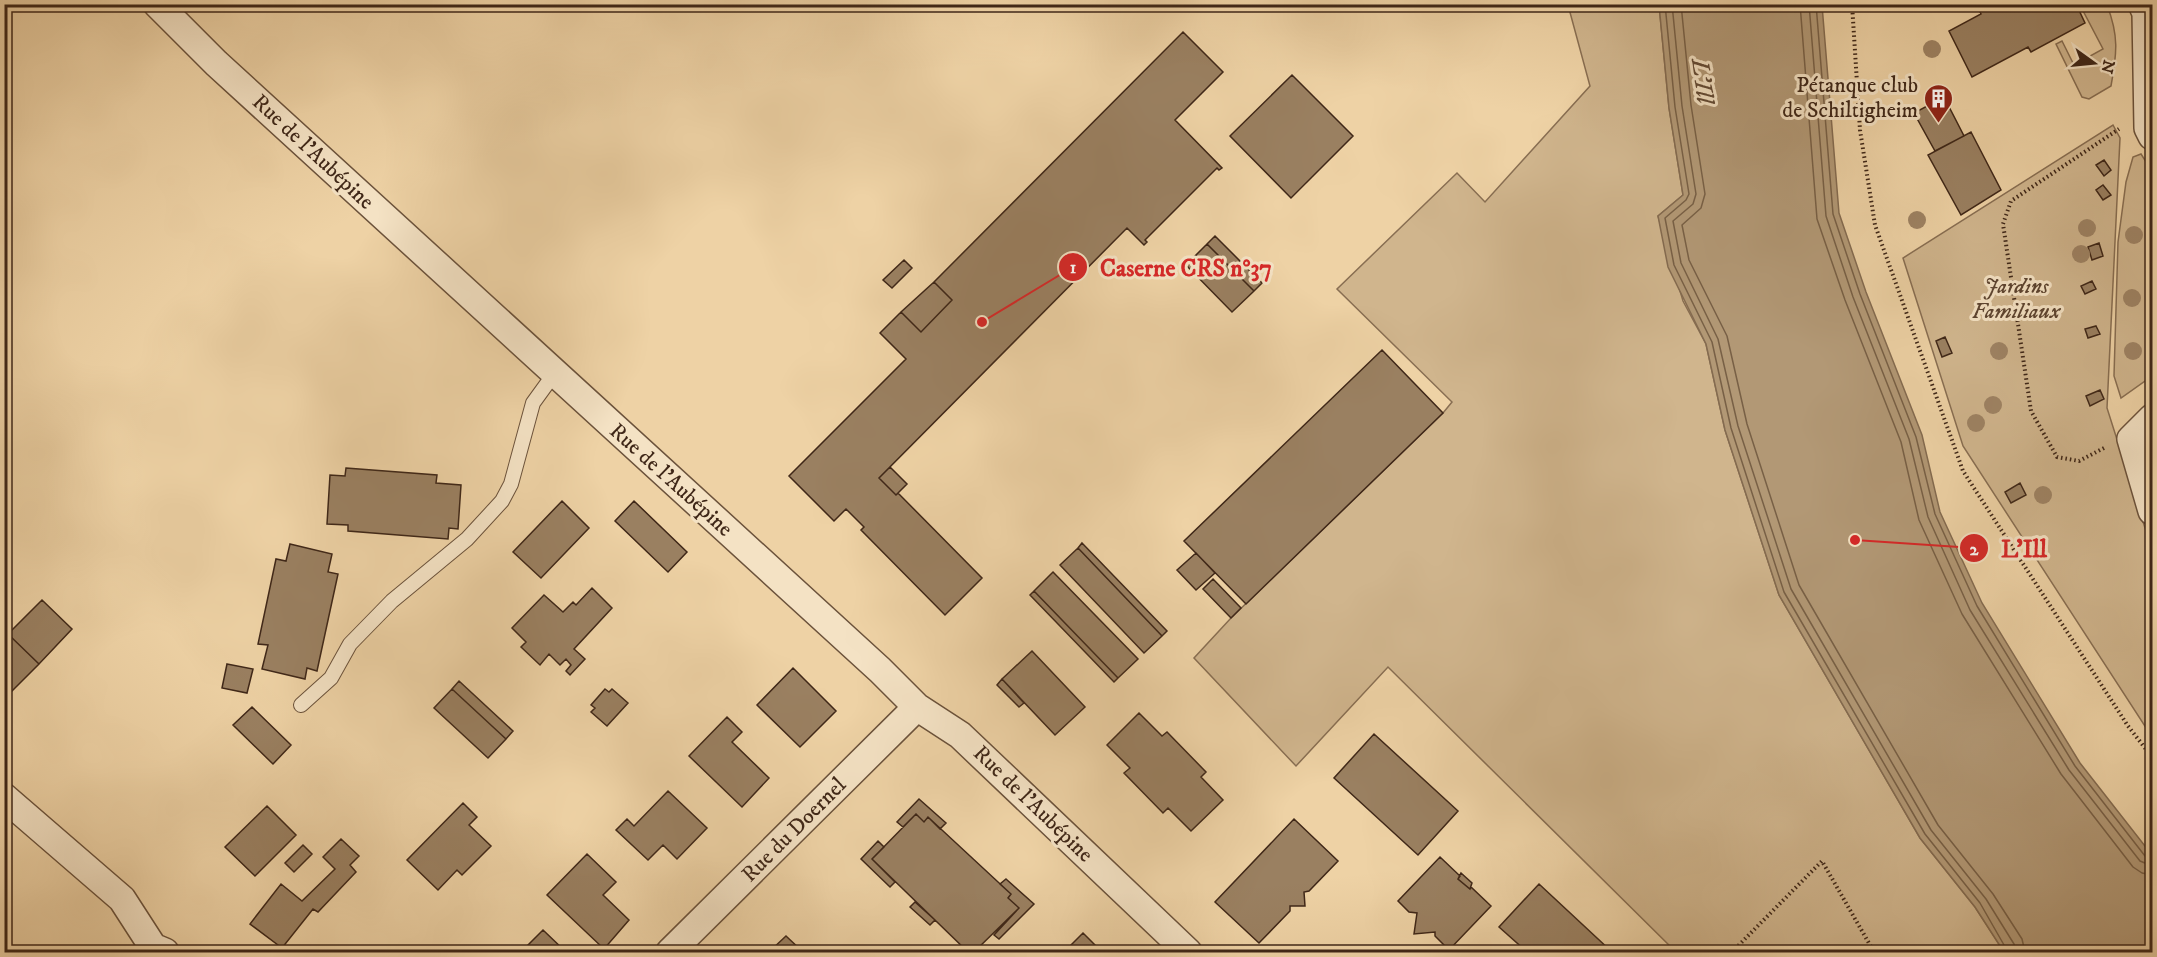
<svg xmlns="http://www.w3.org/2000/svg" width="2157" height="957" font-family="'IM FELL DW Pica',serif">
	<rect width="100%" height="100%" fill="#eed2a5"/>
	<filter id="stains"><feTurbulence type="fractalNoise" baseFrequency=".00333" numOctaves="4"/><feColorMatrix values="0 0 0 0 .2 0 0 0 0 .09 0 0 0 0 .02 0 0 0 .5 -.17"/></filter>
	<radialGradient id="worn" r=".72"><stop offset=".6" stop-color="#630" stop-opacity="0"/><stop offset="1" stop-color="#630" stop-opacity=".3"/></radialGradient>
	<path fill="#d0b58d" stroke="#886e52" stroke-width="1.5" d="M1568,5H1659L1669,108L1683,195L1658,216L1683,301L1706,344L1725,430L1779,595L1920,838L1975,907L2004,952H1676L1388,667L1296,766L1194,658L1231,618L1443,413L1452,402L1337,289L1457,173L1485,202L1590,86Z
		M2080,5H2107C2119,36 2117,53 2111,86L2089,99L2082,97L2056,44L2062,41L2074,65L2103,49Z
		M2113,125L2120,138L2107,408L2152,550V737L1963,446L1903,258Z
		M2141,154L2152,171V376L2121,398L2114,376L2118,242L2126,182L2133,157Z"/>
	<path fill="#b29875" stroke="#846b50" stroke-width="1.5" d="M1659,5H1822L1839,213L1866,292L1922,435L1940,512L1982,603L2080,763L2152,855V952H2004L1975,907L1920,838L1779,595L1725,430L1706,344L1668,267L1658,216L1683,195L1669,108Z"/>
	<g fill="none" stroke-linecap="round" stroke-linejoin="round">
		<path stroke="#786046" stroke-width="1.5" d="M1665,4L1675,107L1689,194L1686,200L1665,218L1674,265L1712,342L1731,428L1784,592L1925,834L1980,903L2008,952
			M1672,4L1682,106L1696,194L1693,204L1673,221L1681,263L1718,339L1738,426L1791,589L1931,830L1986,899L2014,944L2016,952
			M1681,4L1691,105L1705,194L1701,208L1682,225L1689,260L1727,336L1747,424L1799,585L1938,825L1993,894L2022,939L2025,952
			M1800,4L1817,219L1845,300L1901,442L1919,520L1962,614L2061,774L2133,867L2142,873L2152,875
			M1809,4L1826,216L1853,297L1909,439L1928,517L1970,610L2069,770L2140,861L2152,866
			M1816,4L1833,214L1860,294L1916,437L1935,514L1977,606L2075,766L2145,856L2152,858"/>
	</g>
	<path fill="#9a8061" stroke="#3f2718" stroke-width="1.5" d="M1976,4H2076L2085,23L2031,52L2028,47L1972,77L1949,31L1981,14Z
		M1183,32L1223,72L1175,120L1222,168L1219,170L1217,168L1145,240L1147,242L1144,245L1127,228L879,478L896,495L898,493L982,578L945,615L861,530L864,527L846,509L834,521L789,476L906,359L880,333L901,312L921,332L952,300L934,282Z
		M1292,75L1353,136L1291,198L1230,136Z
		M1944,97L1964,136L1935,151L1914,113Z
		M1971,132L2001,190L1961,215L1928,155Z
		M2104,160L2111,170L2104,176L2096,165Z
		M2103,185L2111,195L2103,200L2096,190Z
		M1215,236L1262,283L1254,291L1207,244Z
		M2099,243L2103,256L2092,260L2088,247Z
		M1207,244L1254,291L1232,312L1186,265Z
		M904,260L912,268L892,288L883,280Z
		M2092,281L2096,289L2085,294L2081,286Z
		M934,282L952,300L921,332L901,312Z
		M2096,326L2100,334L2088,338L2085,329Z
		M1945,337L1952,353L1942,357L1936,341Z
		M1382,350L1443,413L1246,604L1184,541Z
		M2100,390L2104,399L2090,406L2086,396Z
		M890,467L907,484L896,495L879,478Z
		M346,468L437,475L436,483L461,485L458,529L449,528L448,539L348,531V525L327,524L330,475L345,476Z
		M2020,483L2026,495L2011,503L2005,492Z
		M562,501L589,528L541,578L513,552Z
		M634,501L687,552L668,572L615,521Z
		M1082,543L1167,631L1162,636L1078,548Z
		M290,544L332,554L328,572L338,574L317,671L307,668L305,679L262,669L268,645L258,644L276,559L286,561Z
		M1078,548L1162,636L1144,653L1060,565Z
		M1196,553L1215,573L1196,590L1177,570Z
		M1053,572L1138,659L1118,678L1034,591Z
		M1213,579L1241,608L1231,618L1203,589Z
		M592,588L612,608L574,649L585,659L570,675L566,671L571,665L566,659L560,665L549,654L540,665L521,647L526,642L512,628L544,595L563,612L573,602L576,605Z
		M1034,591L1118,678L1114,682L1030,595Z
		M42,600L72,629L39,664L8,634Z
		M8,634L39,664L7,696L4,693V637Z
		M1032,651L1085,707L1055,735L1002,679Z
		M227,664L253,669L247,693L222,688Z
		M793,668L836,711L800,747L757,705Z
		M1002,679L1024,703L1019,707L997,685Z
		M459,681L513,731L506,739L452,689Z
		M452,689L506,739L488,758L434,708Z
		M605,689L609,692L612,689L628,703L607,726L591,712L595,708L591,705Z
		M252,707L291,745L273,764L233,725Z
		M1139,713L1162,736L1167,732L1206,772L1201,777L1223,800L1191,831L1168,808L1163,813L1124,773L1130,768L1107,745Z
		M727,717L742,732L732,742L769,778L742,807L689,756Z
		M1374,734L1458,811L1418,855L1334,778Z
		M668,791L707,828L677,859L663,845L648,860L616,830L627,819L634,826Z
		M919,799L946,823L940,829L928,817L924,822L916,814L903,827L897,822Z
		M463,803L477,817L469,825L491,846L462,875L457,870L438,890L407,860Z
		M267,806L296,835L255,876L225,847Z
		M916,814L924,822L928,817L1011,894L1008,898L1019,908L974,952H968L872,859Z
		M1294,819L1338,861L1309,891L1304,892L1305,906H1290V911L1259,943L1215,902Z
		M341,839L359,856L350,865L356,872L318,912L313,909L282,948L250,924L281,884L302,901L335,869L323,857Z
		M878,841L884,847L872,859L895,882L890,887L861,859Z
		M303,845L312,854L294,872L285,863Z
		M587,854L616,882L603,895L629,920L604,949L547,895Z
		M1440,857L1460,876L1458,879L1470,889L1471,887L1491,906L1449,950L1435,936V932L1414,934L1417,913L1409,912L1398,901Z
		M1461,873L1472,883L1470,889L1458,879Z
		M1006,879L1034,904L999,939L994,935L1019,908L1008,898L1011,894L1000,884Z
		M1539,884L1612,952H1535L1529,947L1526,951L1499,927Z
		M915,902L935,920L930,925L910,907Z
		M543,930L566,952H521Z
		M1083,933L1102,952H1086L1079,946L1073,952H1064Z
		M786,936L803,952H769Z"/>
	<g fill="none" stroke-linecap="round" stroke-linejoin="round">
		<defs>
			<path id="service" d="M301,705L331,678L350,644L392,601L467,539L502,501L511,484L533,403L554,374"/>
			<path id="minor" d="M157,4L216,63L880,670L917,707L960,735L1188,952
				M2142,4L2146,13L2148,128L2152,136
				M2152,418L2131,439L2152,511
				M4,797L122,899L153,947L165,952
				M670,952L917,707"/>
		</defs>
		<use href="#service" stroke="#6b523b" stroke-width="16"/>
		<use href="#minor" stroke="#6b523b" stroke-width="30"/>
		<path stroke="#3f2718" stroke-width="4" stroke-dasharray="1.5 3" stroke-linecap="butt" d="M1852,4L1860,130L1875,225L1963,471L2128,726L2152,757
			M2104,448L2079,461L2057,457L2031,411L2003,224L2011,201L2119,129
			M1732,952L1822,861L1874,952"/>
		<use href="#service" stroke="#f4e2c4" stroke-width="14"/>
		<use href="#minor" stroke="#f4e2c4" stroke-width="27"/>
	</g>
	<g fill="#9e8364">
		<circle cx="1932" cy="49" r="9"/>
		<circle cx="1917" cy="220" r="9"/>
		<circle cx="2087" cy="228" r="9"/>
		<circle cx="2134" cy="235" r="9"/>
		<circle cx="2081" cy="254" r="9"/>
		<circle cx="2132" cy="298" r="9"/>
		<circle cx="1999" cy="351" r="9"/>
		<circle cx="2133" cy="351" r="9"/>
		<circle cx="1993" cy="405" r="9"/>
		<circle cx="1976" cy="423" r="9"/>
		<circle cx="2043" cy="495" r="9"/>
	</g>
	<defs>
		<symbol id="building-pin" viewBox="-11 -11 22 30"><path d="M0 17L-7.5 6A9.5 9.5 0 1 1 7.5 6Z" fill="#8f2418" stroke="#f4e2c4"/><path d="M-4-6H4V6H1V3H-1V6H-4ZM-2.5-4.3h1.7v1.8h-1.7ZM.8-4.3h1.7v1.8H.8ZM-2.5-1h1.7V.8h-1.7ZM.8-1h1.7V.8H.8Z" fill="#fff"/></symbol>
	</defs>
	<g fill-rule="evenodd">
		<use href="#building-pin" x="1922" y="82" width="33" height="45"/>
	</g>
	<g text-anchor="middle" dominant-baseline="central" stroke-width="6" stroke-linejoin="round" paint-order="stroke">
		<g font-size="22" fill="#3f2718" stroke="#f4e2c4" text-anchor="end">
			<text x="1918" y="85">Pétanque club<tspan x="1918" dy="25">de Schiltigheim</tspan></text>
		</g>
		<g font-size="22" fill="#3f2718" stroke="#f4e2c4">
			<text transform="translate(313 152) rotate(43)">Rue de l'Aubépine</text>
			<text transform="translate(671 480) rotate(42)">Rue de l'Aubépine</text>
			<text transform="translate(1033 804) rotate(44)">Rue de l'Aubépine</text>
			<text transform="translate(794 830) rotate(-45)">Rue du Doernel</text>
		</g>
		<g font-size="22" font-style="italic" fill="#5c432f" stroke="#f4e2c4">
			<text x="2016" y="286">Jardins<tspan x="2016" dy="25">Familiaux</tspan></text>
		</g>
		<g font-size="24" font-style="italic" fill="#624934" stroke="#f4e2c4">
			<text transform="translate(1702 81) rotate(82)">L'Ill</text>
		</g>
	</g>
	<path fill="none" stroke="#d62828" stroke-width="2" d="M982 322L1073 267M1855 540L1974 548"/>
	<g fill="#d62828" stroke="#f4e2c4" stroke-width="2">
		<circle cx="982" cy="322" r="6"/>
		<circle cx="1855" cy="540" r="6"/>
		<circle cx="1073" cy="267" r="15"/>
		<circle cx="1974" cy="548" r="15"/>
	</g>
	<g font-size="18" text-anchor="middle" font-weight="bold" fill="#fff">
		<text x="1073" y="273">1</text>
		<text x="1974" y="555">2</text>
	</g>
	<g font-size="24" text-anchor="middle" font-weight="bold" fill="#d62828" stroke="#f4e2c4" stroke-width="6" stroke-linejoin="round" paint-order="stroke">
		<text x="1186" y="276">Caserne CRS n°37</text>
		<text x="2024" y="557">L'Ill</text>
	</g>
	<rect width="2157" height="957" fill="none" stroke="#eed2a5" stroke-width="24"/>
	<rect x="6" y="6" width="2145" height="945" fill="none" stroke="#3f2718" stroke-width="3"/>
	<rect x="12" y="12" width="2133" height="933" fill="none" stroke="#3f2718" stroke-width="1.5"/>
	<g transform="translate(2094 63) rotate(105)" stroke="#f4e2c4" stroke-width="4.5" paint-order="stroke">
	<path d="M0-4.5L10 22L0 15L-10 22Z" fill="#3f2718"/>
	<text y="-9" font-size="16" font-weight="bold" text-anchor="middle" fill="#3f2718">N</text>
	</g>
	<rect width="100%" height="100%" filter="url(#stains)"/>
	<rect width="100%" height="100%" fill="url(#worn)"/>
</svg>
